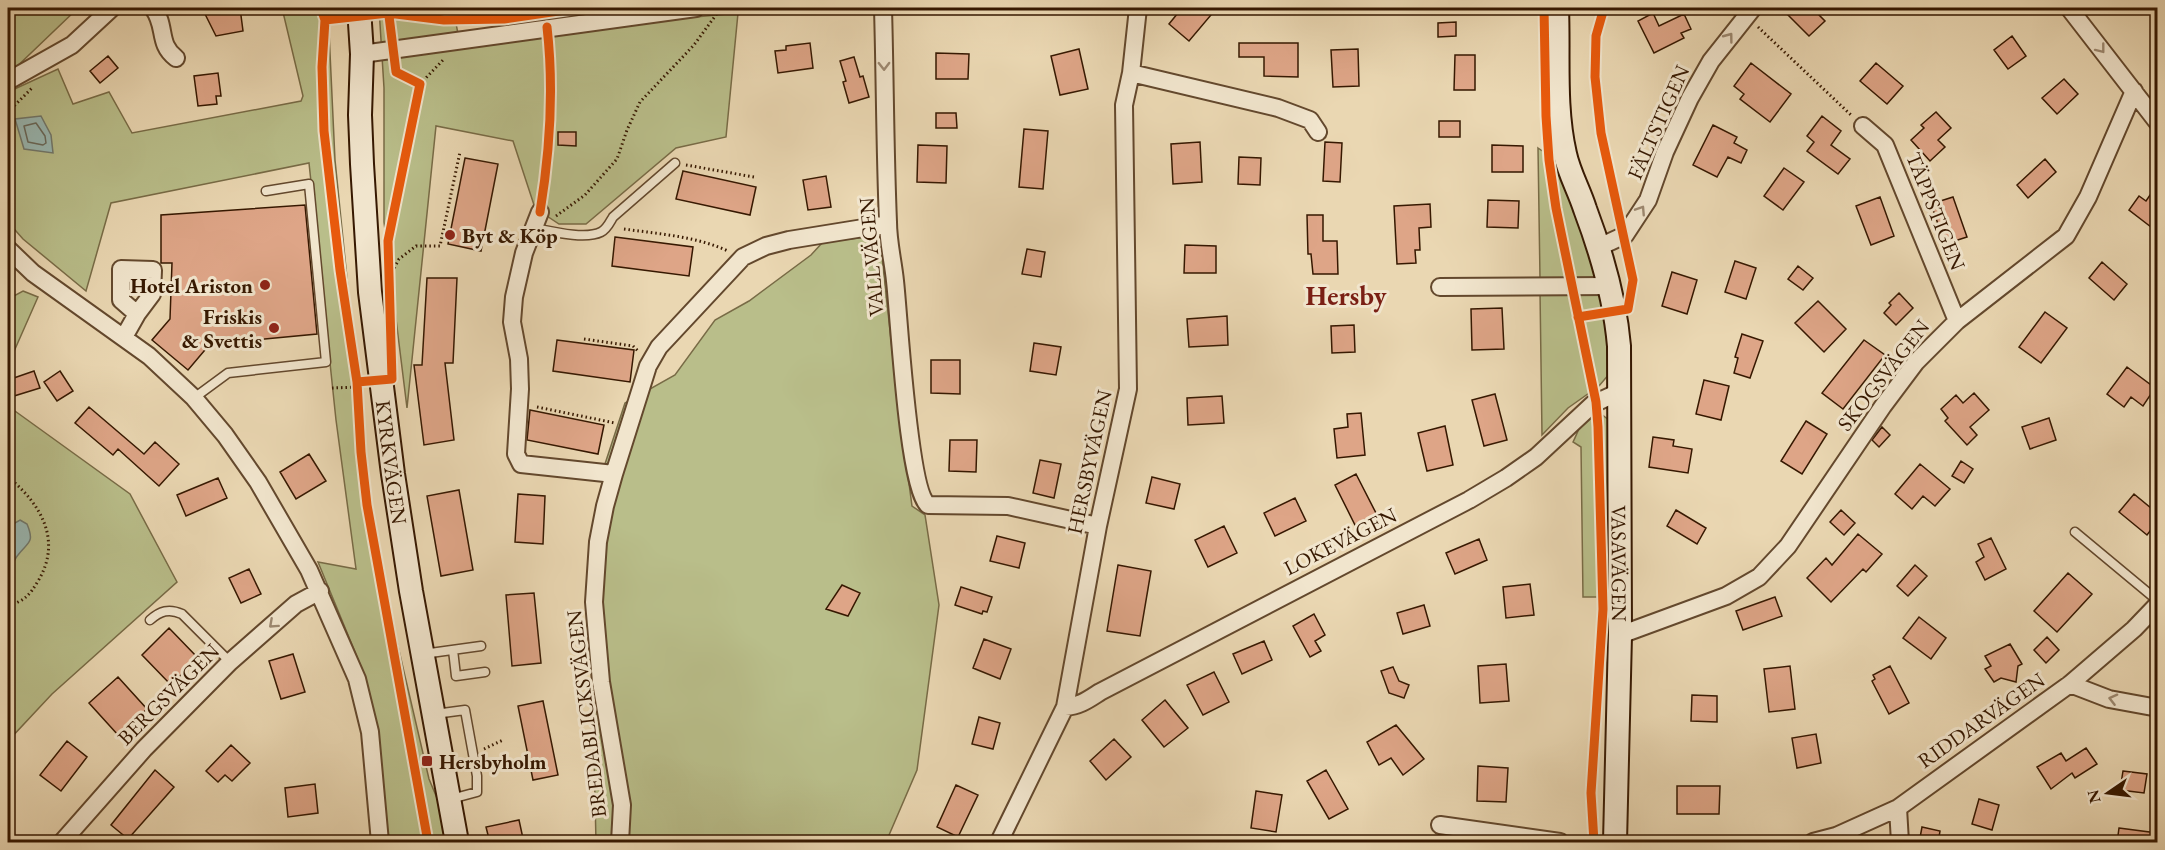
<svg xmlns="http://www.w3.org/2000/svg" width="2165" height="850" font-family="'EB Garamond',serif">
	<rect width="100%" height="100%" fill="#ead7b2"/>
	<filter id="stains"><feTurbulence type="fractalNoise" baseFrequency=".00333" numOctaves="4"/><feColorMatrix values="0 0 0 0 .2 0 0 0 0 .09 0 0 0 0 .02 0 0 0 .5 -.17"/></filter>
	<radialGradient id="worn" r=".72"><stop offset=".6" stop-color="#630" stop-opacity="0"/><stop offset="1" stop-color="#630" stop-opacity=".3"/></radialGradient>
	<path fill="#b9be8a" stroke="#786b46" stroke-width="1.5" d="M8,8H78L8,75Z
		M282,8H327L328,10L335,160L371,515L380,569L429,779L442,810L447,842H386L364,674L318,562L356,569L336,420L309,163L111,203L86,291L23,239L8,222V92L58,69L73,104L109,92L132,133L301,101L303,96Z
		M379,8H453L459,39L738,13L726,137L676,148L586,224H559L535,208L513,141L436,126L407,408L384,222V88Z
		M1538,148L1557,161L1588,232L1597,280L1540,278Z
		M867,237L881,247L895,377L912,506L925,515L939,605L917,770L886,842H596L590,579L604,467L625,403L675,375L715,320L749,301L811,255L823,242Z
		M1598,290L1607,306L1610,373L1599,386L1568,408L1542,435L1540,291Z
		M23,291L38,297L8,365V301L10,298Z
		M8,406L130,494L177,582L52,694L8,741Z
		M1600,413L1610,421L1612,597H1583L1581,447L1573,442C1581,426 1581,415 1600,413Z"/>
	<path fill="#99b8b3" stroke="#71786c" stroke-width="1.5" d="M41,116L51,135L53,153L24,149L15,119Z
		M20,520L27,524C35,543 28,542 18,555C13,561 12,568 8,573V527Z"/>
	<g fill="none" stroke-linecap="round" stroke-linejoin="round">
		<path stroke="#68685a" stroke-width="1.5" d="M36,123L45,136L46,143L43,145L28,142L24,126Z"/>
	</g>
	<path fill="#dea587" stroke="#361801" stroke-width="1.5" d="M202,8H240L243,31L216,36Z
		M1182,8H1201L1211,15L1189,41L1169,24Z
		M1781,8H1812L1825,21L1809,36Z
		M1653,13L1659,26L1684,14L1691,29L1681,33L1684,38L1654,53L1638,21Z
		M1456,22V36L1438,37V23Z
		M2012,36L2026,56L2008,69L1994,50Z
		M810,43L813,68L778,73L775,51L786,50V46Z
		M1239,43H1298V77L1264,76V57H1239Z
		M1079,49L1088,89L1060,95L1051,56Z
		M1358,49L1359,86L1333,87L1331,50Z
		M936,53L969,54L968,79H936Z
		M1455,55H1475V90H1454Z
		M108,56L118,68L100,83L90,71Z
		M854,57L860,77L863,76L869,97L849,103L843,82L846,81L840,61Z
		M1751,63L1791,94L1770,122L1740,99L1744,94L1734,86Z
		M1876,63L1903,86L1887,104L1860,81Z
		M218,73L221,96H216L217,104L198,106L194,76Z
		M2064,79L2078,94L2057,114L2042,98Z
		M1936,112L1951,128L1938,140L1945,147L1930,161L1911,140L1924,128L1921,125Z
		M936,113H956L957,128H936Z
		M1822,116L1841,131L1831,145L1850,159L1838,174L1807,151L1814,142L1807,136Z
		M1439,121H1460V137H1439Z
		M1713,125L1737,137L1734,143L1747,150L1741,163L1728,157L1717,177L1693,165Z
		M1024,129L1048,131L1043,189L1019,187Z
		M558,132H576V146L558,145Z
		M1200,142L1202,182L1173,184L1171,144Z
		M1325,142L1342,143L1340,182L1323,181Z
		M918,145L947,146L946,183L917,182Z
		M1492,145L1523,146V172H1492Z
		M1239,157L1261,158L1260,185L1238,184Z
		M465,158L498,164L481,251L448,244Z
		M2045,159L2056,172L2028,198L2017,185Z
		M1784,168L1804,182L1783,210L1764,196Z
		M683,171L756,187L750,215L676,199Z
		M826,176L831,207L808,210L803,180Z
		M2157,185V218L2151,227L2129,210L2139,196L2146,201Z
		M1880,197L1894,236L1871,245L1856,206Z
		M1953,197L1967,237L1945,244L1931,204Z
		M1488,200L1519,201L1518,228L1487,227Z
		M1430,204L1431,227L1419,228L1420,250H1415L1416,263L1397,264L1394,206Z
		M305,205L317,334L210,344L188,370L152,340L170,319L172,263H161V215Z
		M1307,215H1323V241H1337L1338,274H1313L1311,254H1308Z
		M615,237L693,247L689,276L612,266Z
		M1185,245L1216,246V273H1184Z
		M1027,249L1045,252L1041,277L1022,274Z
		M1735,261L1756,268L1746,299L1725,292Z
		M2102,262L2127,284L2114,300L2089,278Z
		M1798,266L1813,278L1803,290L1788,279Z
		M1672,272L1697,280L1687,314L1662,306Z
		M427,278H457L453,363H445L454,440L424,445L414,365H422Z
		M1899,293L1913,308L1896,325L1884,313L1891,305L1889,303Z
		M1818,301L1846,329L1824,352L1795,323Z
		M1502,308L1504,349L1472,350L1471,309Z
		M2045,312L2067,328L2041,363L2019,347Z
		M1227,316L1228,345L1189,347L1187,319Z
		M1354,325L1355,352L1332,353L1331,326Z
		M1742,334L1763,341L1750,378L1734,373L1738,358L1735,357Z
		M557,340L634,350L630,382L553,371Z
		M1864,340L1885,355L1843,409L1822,393Z
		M1034,343L1061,347L1056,375L1030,371Z
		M931,360H960V394L931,393Z
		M2127,367L2155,388L2143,406L2131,397L2124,407L2107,394Z
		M34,371L40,388L14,396L8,380Z
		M60,371L73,391L57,401L44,382Z
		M1704,380L1729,386L1721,420L1696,414Z
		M1974,393L1989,410L1970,427L1977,435L1967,445L1945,421L1948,418L1941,409L1956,395L1963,403Z
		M1495,394L1507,440L1484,446L1472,400Z
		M1222,396L1224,423L1188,425L1187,398Z
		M89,407L144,454L155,442L179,464L159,486L118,449L113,455L75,423Z
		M530,410L604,425L598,454L527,440Z
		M1361,413L1365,455L1337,458L1334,429L1348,427L1347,414Z
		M2049,418L2056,440L2030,449L2022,427Z
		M1806,421L1827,434L1802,474L1781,461Z
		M1445,426L1453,465L1427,471L1418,433Z
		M1882,427L1890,435L1879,447L1872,440Z
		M1653,437L1674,440L1673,446L1692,449L1688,473L1649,467Z
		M950,440H977L976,472L949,471Z
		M309,454L326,481L296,499L280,472Z
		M1040,460L1061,464L1054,498L1033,493Z
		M1961,461L1973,469L1964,483L1952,476Z
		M1920,464L1950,489L1935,506L1923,496L1912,509L1895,494Z
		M1356,474L1377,515L1355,525L1335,485Z
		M1152,477L1180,484L1174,509L1146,503Z
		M218,478L227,498L186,516L177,495Z
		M459,490L473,570L441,576L427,496Z
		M518,494L545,496L543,544L515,542Z
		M2134,494L2157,513V522L2147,535L2119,512Z
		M1295,498L1306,521L1275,536L1264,513Z
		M1676,510L1706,528L1697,544L1667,526Z
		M1841,510L1855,523L1844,535L1830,522Z
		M1224,526L1237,553L1208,567L1195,540Z
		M1858,534L1882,554L1866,572L1863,569L1831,602L1807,578L1826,558L1832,565Z
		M997,536L1025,543L1019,568L990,561Z
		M1991,538L2006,569L1985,580L1976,562L1984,557L1978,544Z
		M1479,539L1487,560L1455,574L1446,553Z
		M1118,565L1151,571L1140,636L1107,631Z
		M1915,565L1927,576L1908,596L1897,586Z
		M249,569L261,594L241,603L229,578Z
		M2068,573L2092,594L2057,632L2034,611Z
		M1530,584L1534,615L1506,618L1503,587Z
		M842,585L860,593L848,616L826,609Z
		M961,587L992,597L987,612L983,611L982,614L955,605Z
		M534,593L541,663L512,666L506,595Z
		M1775,597L1782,616L1743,630L1736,611Z
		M1424,605L1430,626L1403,634L1397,613Z
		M1314,614L1325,635L1315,641L1321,651L1310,657L1293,626Z
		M1919,617L1946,638L1931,659L1903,638Z
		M169,628L198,658L171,685L142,655Z
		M2047,637L2059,650L2046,663L2034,650Z
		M984,639L1011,649L1000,679L973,668Z
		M1264,641L1272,660L1242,674L1233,654Z
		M2010,644L2022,664L2018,666L2016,682L2001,678L1994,682L1985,669L1991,666L1985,656Z
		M293,654L305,692L281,699L269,661Z
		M1506,664L1509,701L1480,703L1478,666Z
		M1790,666L1795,709L1769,712L1764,669Z
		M1890,666L1909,703L1889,714L1872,681L1875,679L1873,675Z
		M1393,667L1399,681L1409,685L1404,698L1389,693L1381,671Z
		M1214,672L1229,702L1203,715L1187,685Z
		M118,677L147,709L118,735L89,703Z
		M1692,695L1717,696V722L1691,721Z
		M1165,700L1188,728L1164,747L1142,720Z
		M543,701L558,775L533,780L518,706Z
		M979,717L1000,723L993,749L972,744Z
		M1396,725L1424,759L1403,775L1391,758L1379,765L1367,742Z
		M1816,734L1821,763L1797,768L1792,738Z
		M1114,739L1131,757L1106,780L1090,761Z
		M67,741L87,757L61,791L40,775Z
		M231,745L250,763L232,781L225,775L218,782L206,771Z
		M2086,748L2097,764L2075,778L2072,773L2051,789L2037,767L2061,753L2066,761Z
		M1478,766L1508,768L1506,802L1477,801Z
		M155,770L174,787L128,839L111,825Z
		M1326,770L1348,809L1329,819L1307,781Z
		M2123,771L2147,774L2144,793L2120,790Z
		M315,784L318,813L288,817L285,788Z
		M956,785L978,795L958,837L937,827Z
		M1677,786H1720L1719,814H1677Z
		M1256,791L1282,795L1276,832L1251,828Z
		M1979,799L1999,805L1992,830L1972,824Z
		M519,820L524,843H490L486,827Z
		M1922,827L1940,831L1938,843H1919Z
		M2119,828L2157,833V843H2117Z"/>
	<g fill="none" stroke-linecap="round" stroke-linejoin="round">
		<defs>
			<path id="lane" d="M534,228C550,231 585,240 601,232C607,229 610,222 613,217L675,163
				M194,398L228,373L326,362L309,184L266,191
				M2075,532L2158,601
				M150,620C160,611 169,608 182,614L230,662
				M453,650L456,676L485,672
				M423,654L481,646
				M435,714L465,710L477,776V792L451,799"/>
			<path id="street" d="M153,8C167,26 157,44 176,58
				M883,8C885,79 885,151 888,222C888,242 893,261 895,281C899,315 908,489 928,505L1008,506L1098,526
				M2069,8L2158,123
				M362,54L696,8
				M1131,73L1278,108L1310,120L1318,132
				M8,81L72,45L112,8
				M1863,126L1885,145L1957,321
				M540,212L524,253L514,297L512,322L519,359L520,389L516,454L521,464L614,474
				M1599,247L1625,235L1648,200L1665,152L1690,98L1711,61L1753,8
				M8,249L33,273L149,356L194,398L225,435L258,482L309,570L357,679L370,732L380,842
				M1440,287L1610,286
				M124,337L137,314L152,294L153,270L121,269V300L137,314
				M1620,635L1726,596L1759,577L1788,546L1883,406L1916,362L1957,321L2066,236L2088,197L2134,91
				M2070,684L2109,699L2158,708
				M1065,707C1080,706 1089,699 1100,692L1469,500L1506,478L1536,457L1593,404L1619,392
				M1898,808L1900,842
				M1440,825L1560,842
				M62,842L144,749L230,662L296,604L320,591
				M620,842L622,805L601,682L594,602L598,542L605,506L614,474L648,366L659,347L743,257L766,246L789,240L888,224
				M999,842L1065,707L1098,526L1128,389L1124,105L1131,73L1138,8
				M1813,842L1836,836L1898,808L2070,684L2134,629L2158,604"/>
			<g id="secondary">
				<path id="s1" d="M359,8L362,54L360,115L362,164L370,292L393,474L411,591L457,842"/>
				<path id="s2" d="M1557,8C1559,56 1554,106 1565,154C1569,173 1579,190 1585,209C1602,254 1615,299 1619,346L1620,635L1615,842"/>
			</g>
		</defs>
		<use href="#lane" stroke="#63482d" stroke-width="11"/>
		<use href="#street" stroke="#63482d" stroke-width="20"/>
		<use href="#secondary" stroke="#361801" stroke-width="26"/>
		<path stroke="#361801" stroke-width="3" stroke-dasharray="1.5 3" stroke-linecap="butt" d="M433,8L444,20
			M1758,27L1851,115
			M420,84L444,59
			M8,112L32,88
			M686,165L754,177
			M556,216L585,195L617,159L627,130L640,102L694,45L721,8
			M624,229C659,234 695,236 728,251
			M390,276L399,259L416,246H440L460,152
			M584,339L633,346L638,351
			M332,388L357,387
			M537,407L615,423
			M8,477C40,503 63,540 38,581C30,595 24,601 8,606
			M484,749L503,740
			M531,841V842"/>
		<use href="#lane" stroke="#f1e5cd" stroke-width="8"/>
		<use href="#street" stroke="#f1e5cd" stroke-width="16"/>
		<use href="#secondary" stroke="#f1e5cd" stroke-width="22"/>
		<defs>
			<path id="cycleway" d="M321,8L325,20L322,67L324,131L340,270L357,382L361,452L367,505L428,842
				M1544,8L1546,116L1549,160L1556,208L1596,402L1598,427L1603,609L1591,793L1594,842
				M325,20L388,13L444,20L504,19L579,8
				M540,212C550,151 554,88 547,27
				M1578,317L1628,309L1633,280L1601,133L1595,77L1596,36L1604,8
				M357,382L392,379L388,241L420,84L396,72L388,8"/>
		</defs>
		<use href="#cycleway" stroke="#f1e5cd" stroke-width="13"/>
		<use href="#cycleway" stroke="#e8590c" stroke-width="9"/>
	</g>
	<defs><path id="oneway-chevron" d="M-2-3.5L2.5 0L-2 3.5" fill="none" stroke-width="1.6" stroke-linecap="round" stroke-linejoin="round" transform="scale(1.5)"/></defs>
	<g stroke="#9d8971">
		<use href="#oneway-chevron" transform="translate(1729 37) rotate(-53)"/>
		<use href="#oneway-chevron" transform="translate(2101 49) rotate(52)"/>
		<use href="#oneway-chevron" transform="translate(884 66) rotate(89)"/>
		<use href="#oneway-chevron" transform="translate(1641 210) rotate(-57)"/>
		<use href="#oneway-chevron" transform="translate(273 624) rotate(138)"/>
		<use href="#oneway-chevron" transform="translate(2113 699) rotate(-166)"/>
	</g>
	<g fill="#8f2418" stroke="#f1e5cd" stroke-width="2">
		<circle cx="450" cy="235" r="6"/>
		<circle cx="265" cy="285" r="6"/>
		<circle cx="274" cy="328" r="6"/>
		<rect x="421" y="755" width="12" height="12" rx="3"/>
	</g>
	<g text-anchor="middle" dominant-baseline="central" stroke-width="6" stroke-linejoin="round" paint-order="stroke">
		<g font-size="21" fill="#361801" stroke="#f1e5cd">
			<text transform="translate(1658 122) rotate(-66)">FÄLTSTIGEN</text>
			<text transform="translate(1936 211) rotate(68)">TÄPPSTIGEN</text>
			<text transform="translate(871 257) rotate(-95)">VALLVÄGEN</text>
			<text transform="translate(1883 375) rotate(-52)">SKOGSVÄGEN</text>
			<text transform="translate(1089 462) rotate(-78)">HERSBYVÄGEN</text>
			<text stroke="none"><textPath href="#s1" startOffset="456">KYRKVÄGEN</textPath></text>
			<text transform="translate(1340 541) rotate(-27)">LOKEVÄGEN</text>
			<text stroke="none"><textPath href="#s2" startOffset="564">VASAVÄGEN</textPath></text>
			<text transform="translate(168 694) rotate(-45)">BERGSVÄGEN</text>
			<text transform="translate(586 714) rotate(-97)">BREDABLICKSVÄGEN</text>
			<text transform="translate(1981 720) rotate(-35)">RIDDARVÄGEN</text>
		</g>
		<g font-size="21" font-weight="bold" fill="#361801" stroke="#f1e5cd" text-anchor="start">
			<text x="462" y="235">Byt &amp; Köp</text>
			<text x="253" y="285" text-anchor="end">Hotel Ariston</text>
			<text x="262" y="316" text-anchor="end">Friskis<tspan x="262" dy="24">&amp; Svettis</tspan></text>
			<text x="439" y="761">Hersbyholm</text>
		</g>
		<g font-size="27" font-weight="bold" fill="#7a1f14" stroke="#f1e5cd">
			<text x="1346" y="295">Hersby</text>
		</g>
	</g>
	<rect width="2165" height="850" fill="none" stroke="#ead7b2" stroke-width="30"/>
	<rect x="9" y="9" width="2147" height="832" fill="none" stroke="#361801" stroke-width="3"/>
	<rect x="15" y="15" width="2135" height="820" fill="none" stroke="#361801" stroke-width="1.5"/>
	<g transform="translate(2108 793) rotate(256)" stroke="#f1e5cd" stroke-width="4.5" paint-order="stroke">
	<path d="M0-4.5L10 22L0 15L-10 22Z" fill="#361801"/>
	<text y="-9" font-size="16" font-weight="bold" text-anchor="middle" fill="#361801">N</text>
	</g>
	<rect width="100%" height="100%" filter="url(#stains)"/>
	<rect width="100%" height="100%" fill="url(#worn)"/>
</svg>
